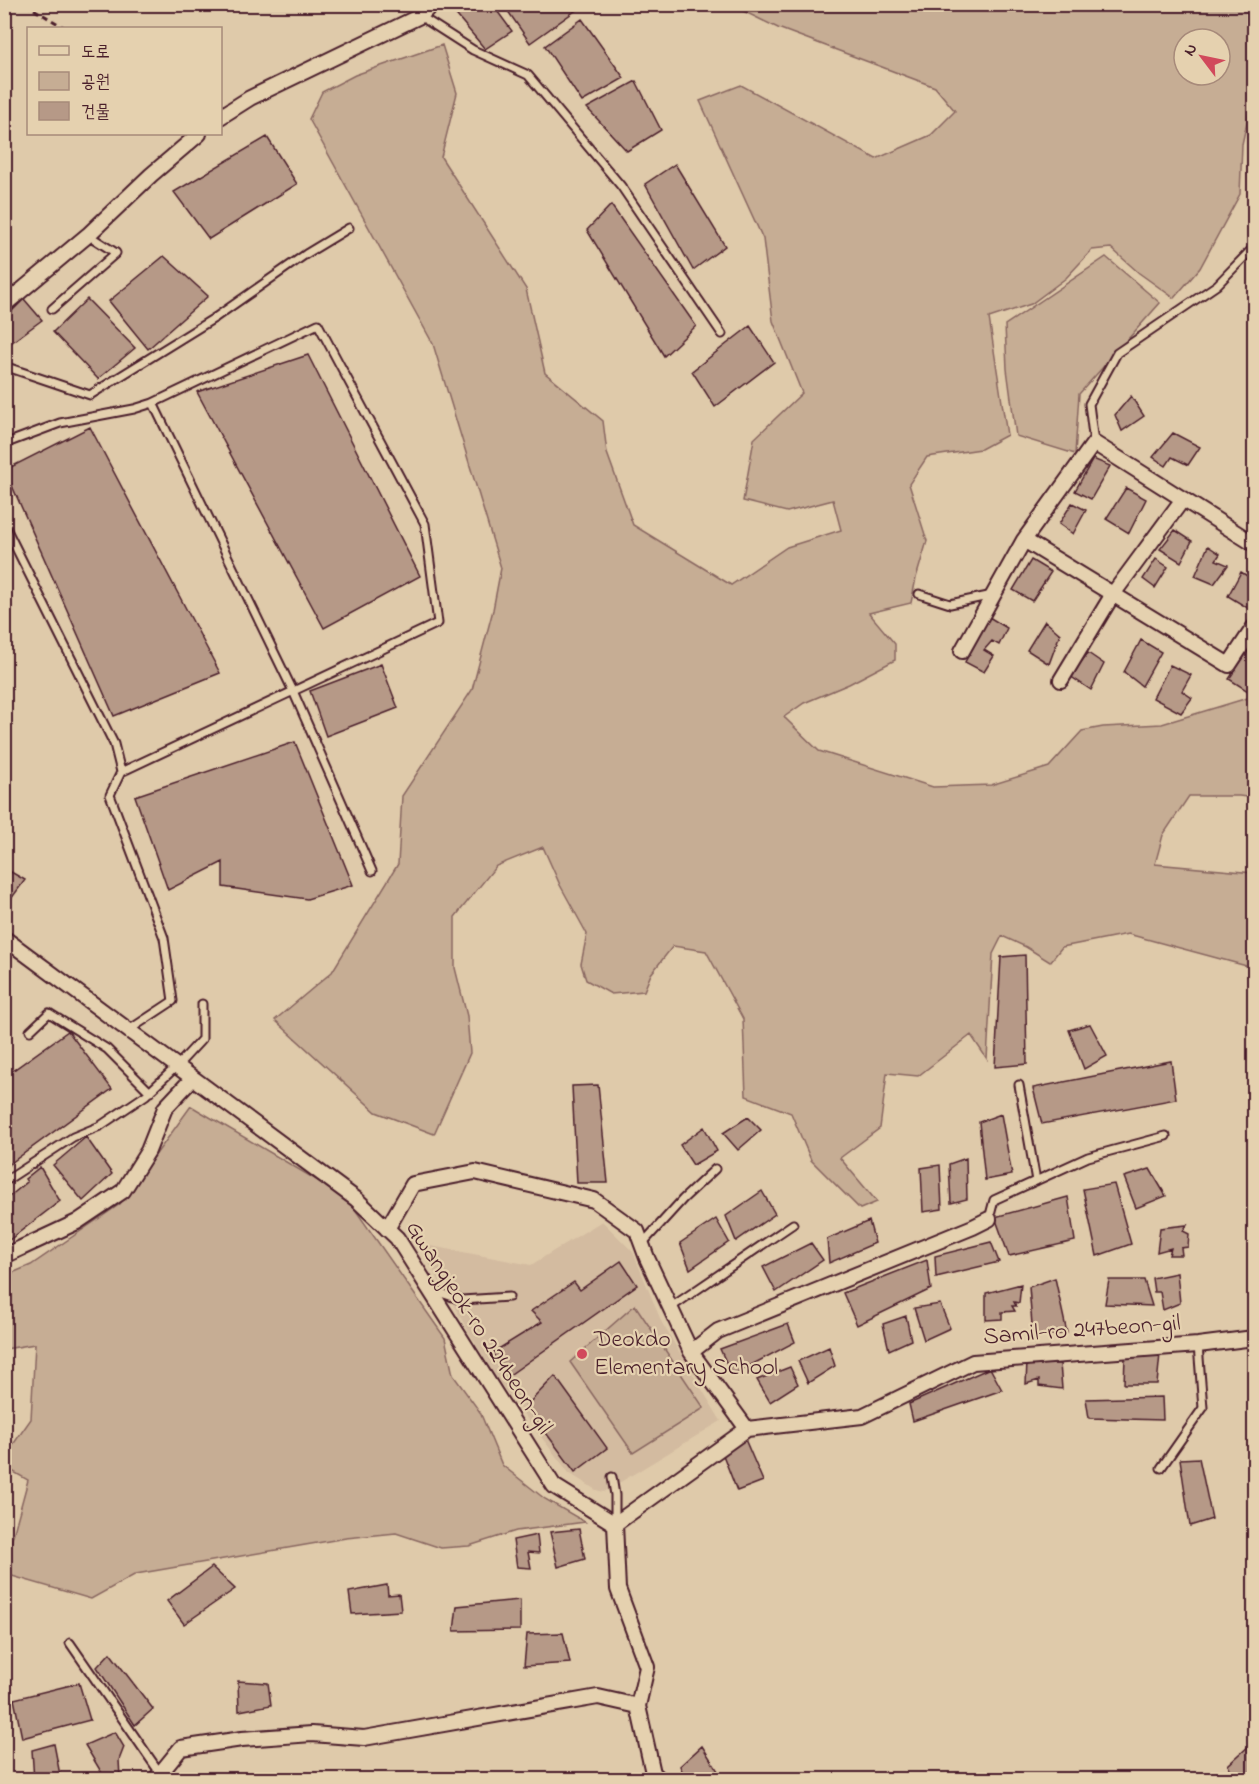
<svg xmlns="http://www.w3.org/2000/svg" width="1259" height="1784" font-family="'Indie Flower','Poor Story',sans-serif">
	<rect width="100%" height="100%" fill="#dfcaaa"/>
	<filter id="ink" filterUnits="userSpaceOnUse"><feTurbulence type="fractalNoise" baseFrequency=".0167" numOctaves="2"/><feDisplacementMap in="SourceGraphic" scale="12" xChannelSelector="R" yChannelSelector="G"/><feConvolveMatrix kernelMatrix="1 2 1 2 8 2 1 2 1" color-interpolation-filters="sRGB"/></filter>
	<g filter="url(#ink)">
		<path fill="#d3bba0" d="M602,1221L633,1252L662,1323L721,1421L604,1492L596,1490L569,1473L495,1377L429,1263L425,1245L531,1265Z"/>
		<path fill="#c6ad94" stroke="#886660" stroke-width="1.5" fill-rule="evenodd" d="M731,5H1254V106L1249,113L1242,144L1240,194L1200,268L1174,298L1139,273L1111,248L1092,250L1066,278L1031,304L989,318L1007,435L981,449L927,457L909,484L927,541L916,578L911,603L869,613L895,644V660L849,684L804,703L784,717L819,751L933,787L991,785L1049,767L1082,731L1103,727L1162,724L1254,696V798L1239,796H1189L1163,835L1155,864L1254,873V968L1128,934L1062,947L1050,962L1026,947L1002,936L993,954L987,1059L971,1035L918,1076L887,1073L880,1128L840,1158L877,1202L860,1209L811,1160L791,1113L746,1096L743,1019L706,951L673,946L651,974L644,991L611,994L586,980L581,964L587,934L560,885L543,847L496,866L455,917V968L467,1016L470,1053L434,1134L376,1112L275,1020L332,972L398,864L402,796L472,690L493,610L501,568L433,344L309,119L322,92L355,75L442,45L457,93L441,157L526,289L545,373L603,421L607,453L633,525L731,585L787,547L841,530L833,500L787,512L743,501L754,439L802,393L773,321L763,239L700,101L741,85L876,159L931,135L955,111L935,87L778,28ZM1184,39H1220V75H1184Z
			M1106,257L1160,303L1079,394L1075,454L1016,436L1007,369L1005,325Z
			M191,1106L320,1182L352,1205L445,1338L453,1375L480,1412L502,1465L545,1499L585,1522L516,1531L469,1546L441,1548L396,1533L346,1538L136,1574L91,1599L5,1574V1565L28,1480L5,1467V1456L31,1419L35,1344L5,1349V1276L31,1265L120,1204Z
			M635,1305L704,1408L633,1453L570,1362Z"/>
		<path fill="#b69987" stroke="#4a1f2b" stroke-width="1.5" d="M461,4H492L512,31L485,49L453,11Z
			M503,4H576L579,8L530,43Z
			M582,19L624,78L582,102L545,46Z
			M636,81L661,130L627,151L587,108Z
			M267,137L297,184L209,239L174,192Z
			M675,164L725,246L693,270L645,184Z
			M611,205L696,326L664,356L587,230Z
			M164,256L208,296L148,349L109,301Z
			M24,299L42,320L4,348V319Z
			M87,299L135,348L98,379L53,332Z
			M750,326L774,362L715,407L692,371Z
			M308,355L420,576L324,628L197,392Z
			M1131,396L1144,416L1122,431L1115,415Z
			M90,427L220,673L114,716L5,470Z
			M1173,433L1200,447L1188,465L1172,457L1166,466L1153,457Z
			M1093,459L1110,466L1091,499L1075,491Z
			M1126,488L1146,499L1129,533L1106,519Z
			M1072,503L1086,510L1073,534L1059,524Z
			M1175,530L1192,541L1181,562L1160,549Z
			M1208,546L1220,554L1216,560L1228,565L1214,584L1195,576Z
			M1156,559L1168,567L1155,588L1143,579Z
			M1031,560L1051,572L1032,601L1013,590Z
			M1241,572L1252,579L1250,583L1254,585V605L1251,610L1228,596Z
			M989,617L1007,628L999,645L992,641L984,650L994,656L984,672L965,662Z
			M1045,621L1060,634L1049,664L1027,650Z
			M1141,640L1161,652L1142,686L1124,672Z
			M1249,649L1254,653V687L1251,693L1229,679Z
			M1088,653L1104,664L1091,690L1070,676Z
			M381,664L398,708L326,736L310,691Z
			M1170,665L1191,675L1182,691L1192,698L1181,713L1153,698Z
			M295,742L353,885L307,899L223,887V862L168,890L135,796Z
			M4,868L25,880L11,899L4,897Z
			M1025,955L1027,1064L995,1067L1001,957Z
			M1090,1024L1107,1056L1084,1069L1069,1030Z
			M68,1031L112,1089L4,1168V1077Z
			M1171,1061L1176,1099L1042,1124L1033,1088Z
			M598,1085L608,1183H577L572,1086Z
			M1001,1114L1012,1175L985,1180L979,1122Z
			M748,1117L761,1130L738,1150L723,1133Z
			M704,1127L717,1151L693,1165L680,1145Z
			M86,1137L112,1174L83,1201L53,1165Z
			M966,1158L967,1199L951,1203L949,1164Z
			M940,1165L942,1209L923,1212L921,1168Z
			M40,1167L60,1201L4,1244V1201L27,1182L25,1179Z
			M1150,1169L1166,1196L1136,1208L1124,1177Z
			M1114,1184L1131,1244L1097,1256L1083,1189Z
			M762,1191L775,1214L736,1241L726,1216Z
			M1068,1197L1075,1241L1009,1256L995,1217Z
			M716,1219L729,1242L690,1269L680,1243Z
			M869,1221L875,1243L829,1263L827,1239Z
			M1187,1225L1183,1231L1189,1234L1188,1247L1181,1248L1182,1255H1169L1171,1248L1157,1252L1160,1228Z
			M991,1242L999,1262L936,1277L935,1256Z
			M811,1243L823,1260L776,1292L763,1267Z
			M927,1260L931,1289L857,1325L843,1293Z
			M621,1261L637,1285L508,1376L492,1353L542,1322L531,1311L574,1282L580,1290Z
			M1177,1273L1180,1303L1163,1310L1160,1292H1154L1152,1278Z
			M1055,1278L1067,1333L1033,1337L1029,1287Z
			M1109,1280H1144L1152,1306L1105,1304Z
			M1021,1284L1019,1303L1014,1302L1016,1306H1012L1015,1311L1002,1312V1319L986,1320V1293Z
			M940,1304L950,1328L924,1340L914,1308Z
			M906,1316L911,1340L889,1350L883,1324Z
			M788,1324L795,1342L732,1375L720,1349Z
			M829,1347L835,1366L808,1383L798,1361Z
			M1160,1354L1157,1384H1124L1125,1358Z
			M1027,1362L1060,1364L1062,1389L1039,1386V1380L1026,1384Z
			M790,1367L798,1384L770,1402L757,1380Z
			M990,1368L1002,1390L913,1421L909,1404Z
			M555,1376L607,1448L575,1472L526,1406Z
			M1162,1397L1163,1420L1089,1418L1086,1399Z
			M744,1437L763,1481L737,1491L723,1455Z
			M1199,1458L1212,1519L1190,1526L1180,1459Z
			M579,1529L585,1559L558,1567L550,1532Z
			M537,1535L539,1553L528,1552L531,1568L517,1567L513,1540Z
			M212,1567L235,1589L184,1624L167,1601Z
			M387,1585L388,1595L399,1594L401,1611L352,1614L349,1592Z
			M520,1600V1630L454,1631L457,1606Z
			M563,1633L570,1663L524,1666L527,1634Z
			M110,1653L153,1709L135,1725L97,1667Z
			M238,1681L268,1683L271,1705L239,1711Z
			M79,1683L90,1720L22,1738L14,1699Z
			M115,1732L124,1747L119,1760L120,1778L106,1780L85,1745Z
			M54,1744L61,1780H34L32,1750Z
			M702,1746L718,1771L705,1780H686L680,1766Z
			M1249,1746L1254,1756V1780H1235L1228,1765Z"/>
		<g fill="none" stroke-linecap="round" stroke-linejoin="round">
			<defs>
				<path id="lane" d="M420,16L473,50L528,75L621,186L722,334
					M52,309L116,253L88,235
					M4,366L90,395L216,317L306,254L349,228
					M1094,443L1089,404L1117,353L1217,285L1254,247
					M4,444L60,423L134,409L153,403
					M4,524L114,744L121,772
					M919,594L950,604L993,595
					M129,1030L173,1001L164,938L110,795L121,772L438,623L425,524L318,324L153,403L293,691L372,871
					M30,1031L49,1013L107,1049L150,1092
					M1019,1085L1036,1181
					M4,1182L73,1137L100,1126L146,1095L177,1066L202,1039V1004
					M989,1219L994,1200L1088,1157L1166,1136
					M642,1244L683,1199L715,1169
					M432,1290L462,1300L509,1297
					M670,1308L793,1224
					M1161,1468L1203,1408L1198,1345
					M612,1477L615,1495V1524
					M70,1643L160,1773"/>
				<path id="street" d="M220,117L250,98L420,16L432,4
					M4,305L88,235L151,175L199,134
					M1024,540L1229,665L1254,627
					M962,651L1024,540L1094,443L1254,544
					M1061,680L1113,594L1183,499
					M4,938L356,1199L397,1238L554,1486L615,1524L618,1589L647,1667L638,1706L653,1773L661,1780
					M387,1229L413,1184L475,1172L594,1200L637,1231L647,1258L691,1352
					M4,1256L77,1222L123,1191L148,1151L165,1108L193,1078
					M747,1429L691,1352L718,1331L973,1227L989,1219
					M615,1524L747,1429L862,1416L973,1362L1198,1345L1254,1338
					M155,1780L181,1748L242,1739L312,1734L364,1738L598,1697L638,1706"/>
			</defs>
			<use href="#lane" stroke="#4a1f2b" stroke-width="11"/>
			<use href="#street" stroke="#4a1f2b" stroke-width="18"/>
			<path stroke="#4a1f2b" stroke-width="3" stroke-dasharray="6 4.5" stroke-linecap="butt" d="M25,4L65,28"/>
			<use href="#lane" stroke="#e5d1af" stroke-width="7"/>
			<use href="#street" stroke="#e5d1af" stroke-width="14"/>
		</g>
	</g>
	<circle fill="#d1495b" stroke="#e5d1af" stroke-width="2" cx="582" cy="1354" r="6"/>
	<g text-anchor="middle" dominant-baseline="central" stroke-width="4.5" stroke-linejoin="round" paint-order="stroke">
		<g font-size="24" fill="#4a1f2b" stroke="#e5d1af">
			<text transform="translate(478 1328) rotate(57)">Gwangjeok-ro 224beon-gil</text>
			<text transform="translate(1082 1331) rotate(-4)">Samil-ro 247beon-gil</text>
		</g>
		<g font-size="24" fill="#4a1f2b" stroke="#e5d1af" text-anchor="start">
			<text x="594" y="1340">Deokdo<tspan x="594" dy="28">Elementary School</tspan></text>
		</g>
	</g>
	<rect width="1259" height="1784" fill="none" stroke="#e5d1af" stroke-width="24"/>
	<rect x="12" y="12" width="1235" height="1760" fill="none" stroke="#4a1f2b" stroke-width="2" filter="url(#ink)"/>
	<rect x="27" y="27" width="195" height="108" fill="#e5d1af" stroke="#a78a7a" stroke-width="1.5"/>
	<rect x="39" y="46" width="30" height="9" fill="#e5d1af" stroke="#a78a7a" stroke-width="1.5"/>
	<text x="81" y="57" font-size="18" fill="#4a1f2b">도로</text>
	<rect x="39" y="72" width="30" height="18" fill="#c6ad94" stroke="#a78a7a" stroke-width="1.5"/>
	<text x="81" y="87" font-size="18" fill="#4a1f2b">공원</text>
	<rect x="39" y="102" width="30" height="18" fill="#b69987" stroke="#a78a7a" stroke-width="1.5"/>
	<text x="81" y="117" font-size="18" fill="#4a1f2b">건물</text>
	<g transform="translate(1202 57) rotate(302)"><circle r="28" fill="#e5d1af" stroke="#a78a7a" stroke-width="1.5"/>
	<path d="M0-4.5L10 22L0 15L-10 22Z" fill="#d1495b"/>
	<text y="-9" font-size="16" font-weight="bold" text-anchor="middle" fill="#4a1f2b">N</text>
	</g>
</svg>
